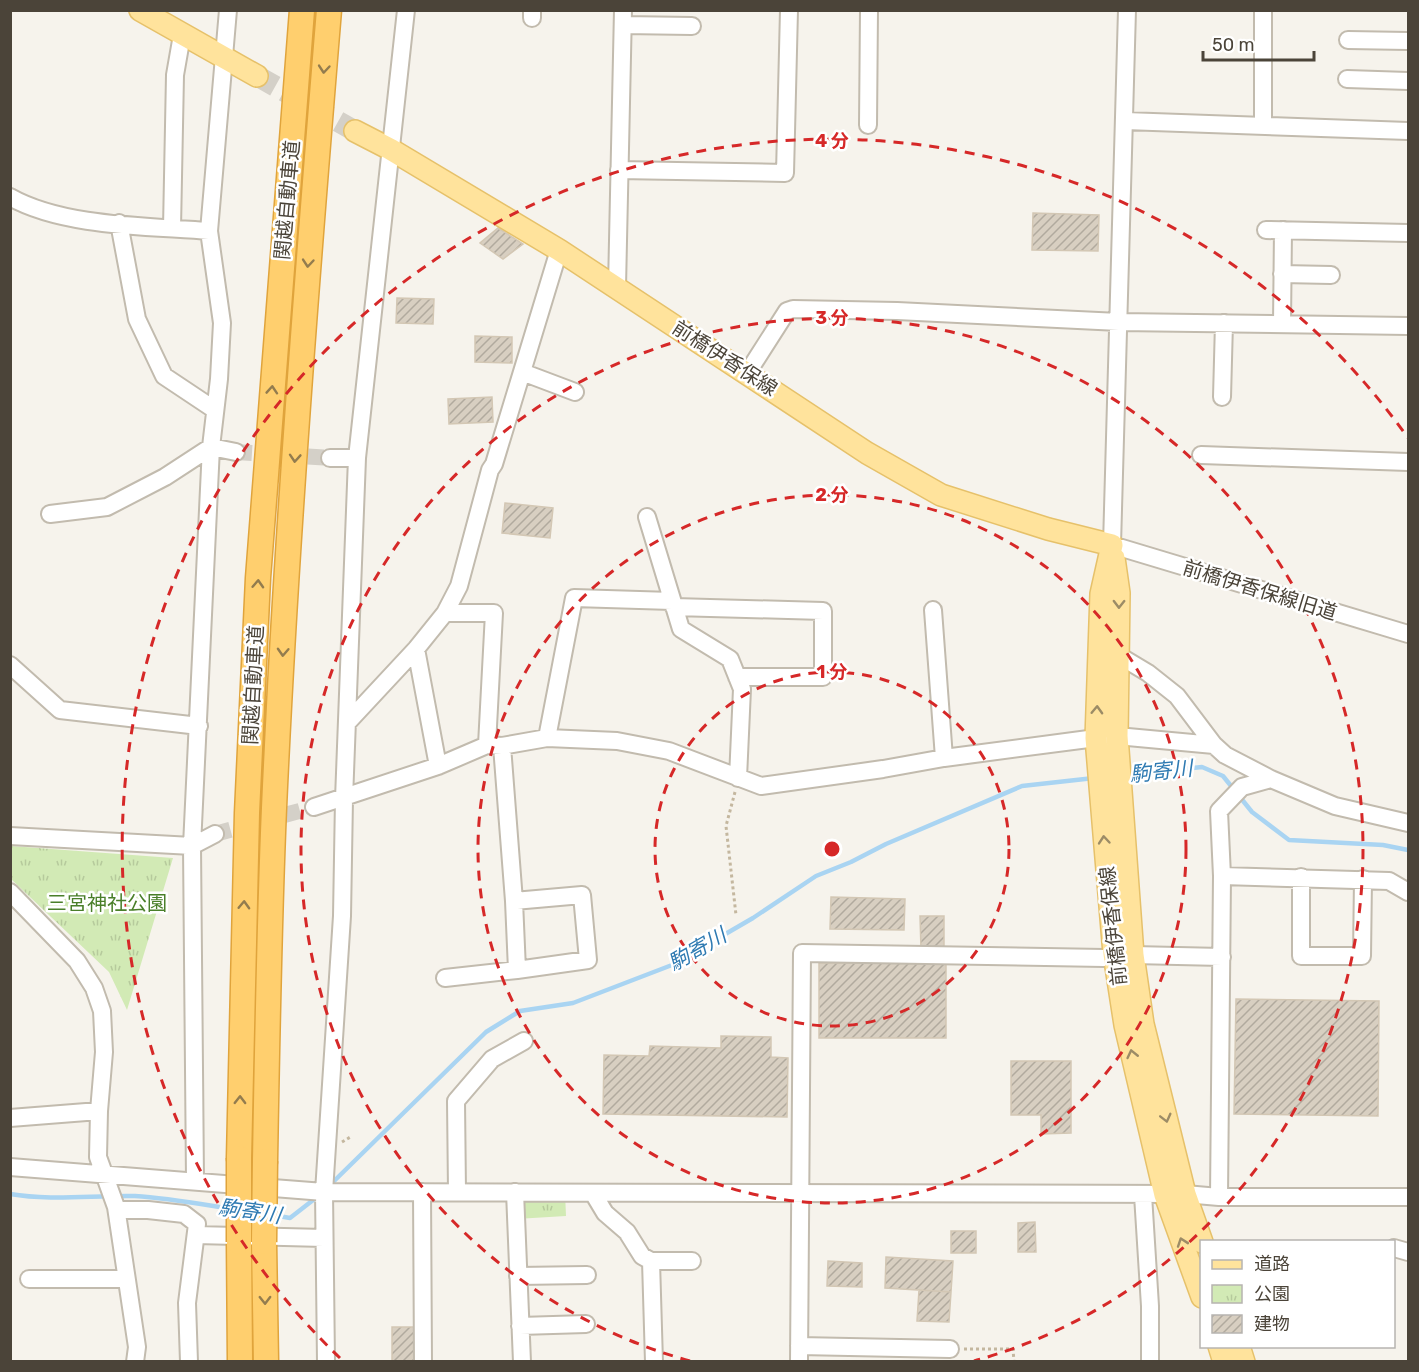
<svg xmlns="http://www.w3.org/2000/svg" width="1419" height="1372" font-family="Rubik,'Noto Sans JP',sans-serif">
	<defs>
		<pattern id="park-tufts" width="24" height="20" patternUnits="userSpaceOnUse" patternTransform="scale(1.5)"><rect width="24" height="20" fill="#d2eab5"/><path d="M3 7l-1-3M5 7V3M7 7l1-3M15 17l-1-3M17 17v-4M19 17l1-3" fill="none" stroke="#b6ca9c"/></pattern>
		<pattern id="building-hatch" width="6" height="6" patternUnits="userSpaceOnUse" patternTransform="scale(1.5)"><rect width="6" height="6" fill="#d8cfc1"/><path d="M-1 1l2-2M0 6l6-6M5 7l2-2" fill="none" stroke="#b1aa9e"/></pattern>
	</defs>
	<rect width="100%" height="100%" fill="#f6f3ec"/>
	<path fill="url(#park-tufts)" d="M11,846L173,858L127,1010L109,972L11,879Z
		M521,1192H565L566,1216L516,1219Z"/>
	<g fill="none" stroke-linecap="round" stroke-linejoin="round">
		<path stroke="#a9d4f2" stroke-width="4.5" d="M1126,775L1202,767L1223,776L1252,812L1289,840L1383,845L1408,850
			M330,1185L486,1032L520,1011L573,1003L672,965L753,918L816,876L851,862L886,844L1022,786L1094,778
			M10,1194C51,1201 94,1195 135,1196C168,1198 200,1204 232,1209
			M273,1215L290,1218L317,1197"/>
	</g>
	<path fill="url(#building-hatch)" stroke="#d3c7b4" stroke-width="1.5" d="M1033,213L1099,215L1098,251L1032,250Z
		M498,228L523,244L503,259L480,243Z
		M397,298L434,299L433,324L396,323Z
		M475,336L512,337V363L475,362Z
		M492,397L493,422L449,424L448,399Z
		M505,503L553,508L550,538L502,533Z
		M831,897L905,899L904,930L830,929Z
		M920,916H944V948L921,949Z
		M819,963H946V1038H819Z
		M1236,999L1379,1001L1378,1116L1234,1114Z
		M721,1036L771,1037V1057L788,1058L787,1117L603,1114L604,1055L649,1056L650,1046L721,1048Z
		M1011,1061H1071V1133L1041,1134V1115H1011Z
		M1035,1222L1036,1252H1018V1223Z
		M951,1231H976V1253H951Z
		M886,1257L953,1261L951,1292L885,1288Z
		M828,1261L862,1263V1287L827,1286Z
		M919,1290L951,1292L949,1322L917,1321Z
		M392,1327H422V1362H392Z"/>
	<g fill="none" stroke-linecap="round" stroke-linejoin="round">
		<path stroke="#d4d0c8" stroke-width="16" stroke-dasharray="16 8" stroke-linecap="butt" d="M236,452L330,458
			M215,834L314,807"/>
		<path stroke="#d4d0c8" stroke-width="21" stroke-dasharray="21 10" stroke-linecap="butt" d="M257,76L355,131"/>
		<defs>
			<path id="minor" d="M532,10V18
				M1127,10L1112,545L1408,634
				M1263,10V126
				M623,25L692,26
				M1348,40L1408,41
				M1347,79L1408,81
				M1125,121L1408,131
				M868,125L869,10
				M619,170L785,173L789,10
				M10,197C63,227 148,226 209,231
				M119,223L137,319L164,376L215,410
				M172,228L175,75L182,35
				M1266,230L1408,233
				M1282,274L1331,275
				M617,287L623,10
				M1282,324L1283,230
				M522,372L575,392
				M748,372L787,311L793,309L897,311L1119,322L1408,326
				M1222,397L1224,323
				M1201,455L1408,462
				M330,458H357
				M50,514L107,507L165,477L211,447L236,452
				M647,517L681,629L730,659L742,689L738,778
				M674,607L823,611V677H737
				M933,610L944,758
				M445,613H494L487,745
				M416,649L438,766
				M1118,655L1148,673L1177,696L1214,745L1225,755L1271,779L1335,806L1408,823
				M10,665L60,710L199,726
				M348,722L416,649L445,613L459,586L490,470L494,464L559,250
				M547,738L574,598L672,601
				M502,746L514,901L517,970L588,960L582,895L514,901
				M314,807L438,766L487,745L502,746L547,738L617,741L669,751L761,786L883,769L944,758L1096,738L1117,736L1214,745
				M10,836L192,846L215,834
				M1222,876L1219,811L1242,787L1271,779
				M1301,877V956H1362L1363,879
				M10,892L77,961L94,988L102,1011L104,1052L99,1111L98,1157L116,1207L137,1347L135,1362
				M1133,955L1222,957
				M445,978L517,970
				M10,1118L99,1111
				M10,1167L324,1192L1185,1194L1219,1197H1408
				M195,1180L192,846L211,447L219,379L222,323L209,231L228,10
				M422,1192L423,1362
				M457,1192L456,1101L492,1059L524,1041
				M515,1192L522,1362
				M593,1193L605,1213L627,1232L642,1256L651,1261H692
				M1143,1195L1150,1306V1362
				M1219,1197L1222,876L1389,881L1408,892
				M117,1210H148L184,1214L197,1224L187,1303L189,1362
				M196,1235L324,1238
				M1394,1248L1408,1252
				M651,1261L654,1362
				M518,1276L587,1275
				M29,1279H126
				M520,1326L586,1324
				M799,1346L950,1349
				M326,1362L324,1192L342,916L344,799L357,458L406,10
				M799,1362L802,953L1104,958"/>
			<path id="major" d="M140,10L257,76
				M355,131L390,149L559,250L867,453L941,495L1048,529L1112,545
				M1112,545L1101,594L1096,738L1114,954L1125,1025L1165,1195L1202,1297
				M1114,558L1119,593L1117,736L1133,955L1143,1024L1185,1194L1202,1242
				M1219,1346L1224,1362
				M1239,1346L1244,1362"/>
			<path id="highway" d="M239,1158L247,813L258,578L302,10
				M265,1161C267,1043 269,926 274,808C286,542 307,276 329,10
				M239,1242L240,1362
				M264,1242L266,1362"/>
		</defs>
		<use href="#minor" stroke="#c2bbae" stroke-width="20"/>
		<use href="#major" stroke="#e6c16a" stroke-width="24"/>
		<use href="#highway" stroke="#e0a43c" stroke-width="27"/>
		<path stroke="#c4b79f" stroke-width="3" stroke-dasharray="3 3" stroke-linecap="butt" d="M735,792L726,826L736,915
			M342,1142L352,1136
			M964,1349H1013L1014,1362"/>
		<use href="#minor" stroke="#fff" stroke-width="16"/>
		<use href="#major" stroke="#ffe39c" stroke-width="21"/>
		<use href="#highway" stroke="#ffcf6e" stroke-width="24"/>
		<defs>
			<path id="highway-bridge" d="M239,1242V1158
				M264,1242L265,1161"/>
		</defs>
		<use href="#highway-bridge" stroke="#e0a43c" stroke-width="27" stroke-linecap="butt"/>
		<use href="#highway-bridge" stroke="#ffcf6e" stroke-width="24"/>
	</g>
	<defs><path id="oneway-chevron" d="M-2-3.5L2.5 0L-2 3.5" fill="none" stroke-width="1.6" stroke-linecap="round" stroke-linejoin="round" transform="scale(1.5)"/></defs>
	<g stroke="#937c4e">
		<use href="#oneway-chevron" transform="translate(324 69) rotate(95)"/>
		<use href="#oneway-chevron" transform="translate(308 263) rotate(95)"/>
		<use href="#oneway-chevron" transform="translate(272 390) rotate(-86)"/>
		<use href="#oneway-chevron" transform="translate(295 458) rotate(94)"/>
		<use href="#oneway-chevron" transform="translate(258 584) rotate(-87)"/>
		<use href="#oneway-chevron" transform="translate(283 652) rotate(93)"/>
		<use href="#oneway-chevron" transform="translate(244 905) rotate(-88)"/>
		<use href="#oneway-chevron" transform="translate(240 1100) rotate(-89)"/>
		<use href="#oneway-chevron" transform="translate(265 1300) rotate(89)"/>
	</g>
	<g stroke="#9c8c66">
		<use href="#oneway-chevron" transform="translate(1119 604) rotate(91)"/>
		<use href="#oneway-chevron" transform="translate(1097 710) rotate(-88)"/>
		<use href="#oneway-chevron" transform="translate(1104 840) rotate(-95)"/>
		<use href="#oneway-chevron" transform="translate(1132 1054) rotate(-103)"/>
		<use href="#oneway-chevron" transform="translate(1166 1118) rotate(76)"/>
		<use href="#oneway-chevron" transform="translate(1182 1242) rotate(-109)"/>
	</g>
	<g fill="none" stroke="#d62828" stroke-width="3" stroke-dasharray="10 8">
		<circle cx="832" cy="849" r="177"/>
		<circle cx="832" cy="849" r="354"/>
		<path d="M690 1361A531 531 0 1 1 974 1361"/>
		<path d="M340 1358A708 708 0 1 1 1408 438"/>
	</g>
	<g text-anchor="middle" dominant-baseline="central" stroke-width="5" stroke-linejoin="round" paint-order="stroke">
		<g font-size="20" fill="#4b4439" stroke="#fff">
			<text transform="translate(287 200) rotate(-85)">関越自動車道</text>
			<text transform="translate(725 358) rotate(33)">前橋伊香保線</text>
			<text transform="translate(1260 590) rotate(17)">前橋伊香保線旧道</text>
			<text transform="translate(253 685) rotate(-87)">関越自動車道</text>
			<text transform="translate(1113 926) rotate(-96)">前橋伊香保線</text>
		</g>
		<g font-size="20" fill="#4a7f2a" stroke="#fff">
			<text x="107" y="903">三宮神社公園</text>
		</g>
		<g font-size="21" font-style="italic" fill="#2e7ab2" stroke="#fff">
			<text transform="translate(1161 771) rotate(-6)">駒寄川</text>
			<text transform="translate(697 949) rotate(-30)">駒寄川</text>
			<text transform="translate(250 1211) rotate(8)">駒寄川</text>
		</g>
	</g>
	<circle cx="832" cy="849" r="9" fill="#d62828" stroke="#fff" stroke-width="3"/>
	<g font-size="18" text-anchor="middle" font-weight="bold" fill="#d62828" stroke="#fff" stroke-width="5" stroke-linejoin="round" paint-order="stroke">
		<text x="832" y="147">4 分</text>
		<text x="832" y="324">3 分</text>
		<text x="832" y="501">2 分</text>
		<text x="832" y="678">1 分</text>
	</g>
	<rect width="1419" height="1372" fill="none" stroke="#4b4439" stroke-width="24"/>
	<rect x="1200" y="1240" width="195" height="108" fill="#ffffff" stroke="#b7b4b0" stroke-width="1.5"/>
	<rect x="1212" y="1260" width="30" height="9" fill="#ffe39c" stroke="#b7b4b0" stroke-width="1.5"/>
	<text x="1254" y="1270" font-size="18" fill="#4b4439">道路</text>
	<rect x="1212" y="1285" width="30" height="18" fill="url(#park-tufts)" stroke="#b7b4b0" stroke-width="1.5"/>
	<text x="1254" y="1300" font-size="18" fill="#4b4439">公園</text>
	<rect x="1212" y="1315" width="30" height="18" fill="url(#building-hatch)" stroke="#b7b4b0" stroke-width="1.5"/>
	<text x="1254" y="1330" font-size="18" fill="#4b4439">建物</text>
	<path d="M1203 51v9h111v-9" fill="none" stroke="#4b4439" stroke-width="3"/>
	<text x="1212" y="51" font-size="18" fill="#4b4439" stroke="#ffffff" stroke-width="4.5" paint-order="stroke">50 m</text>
</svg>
